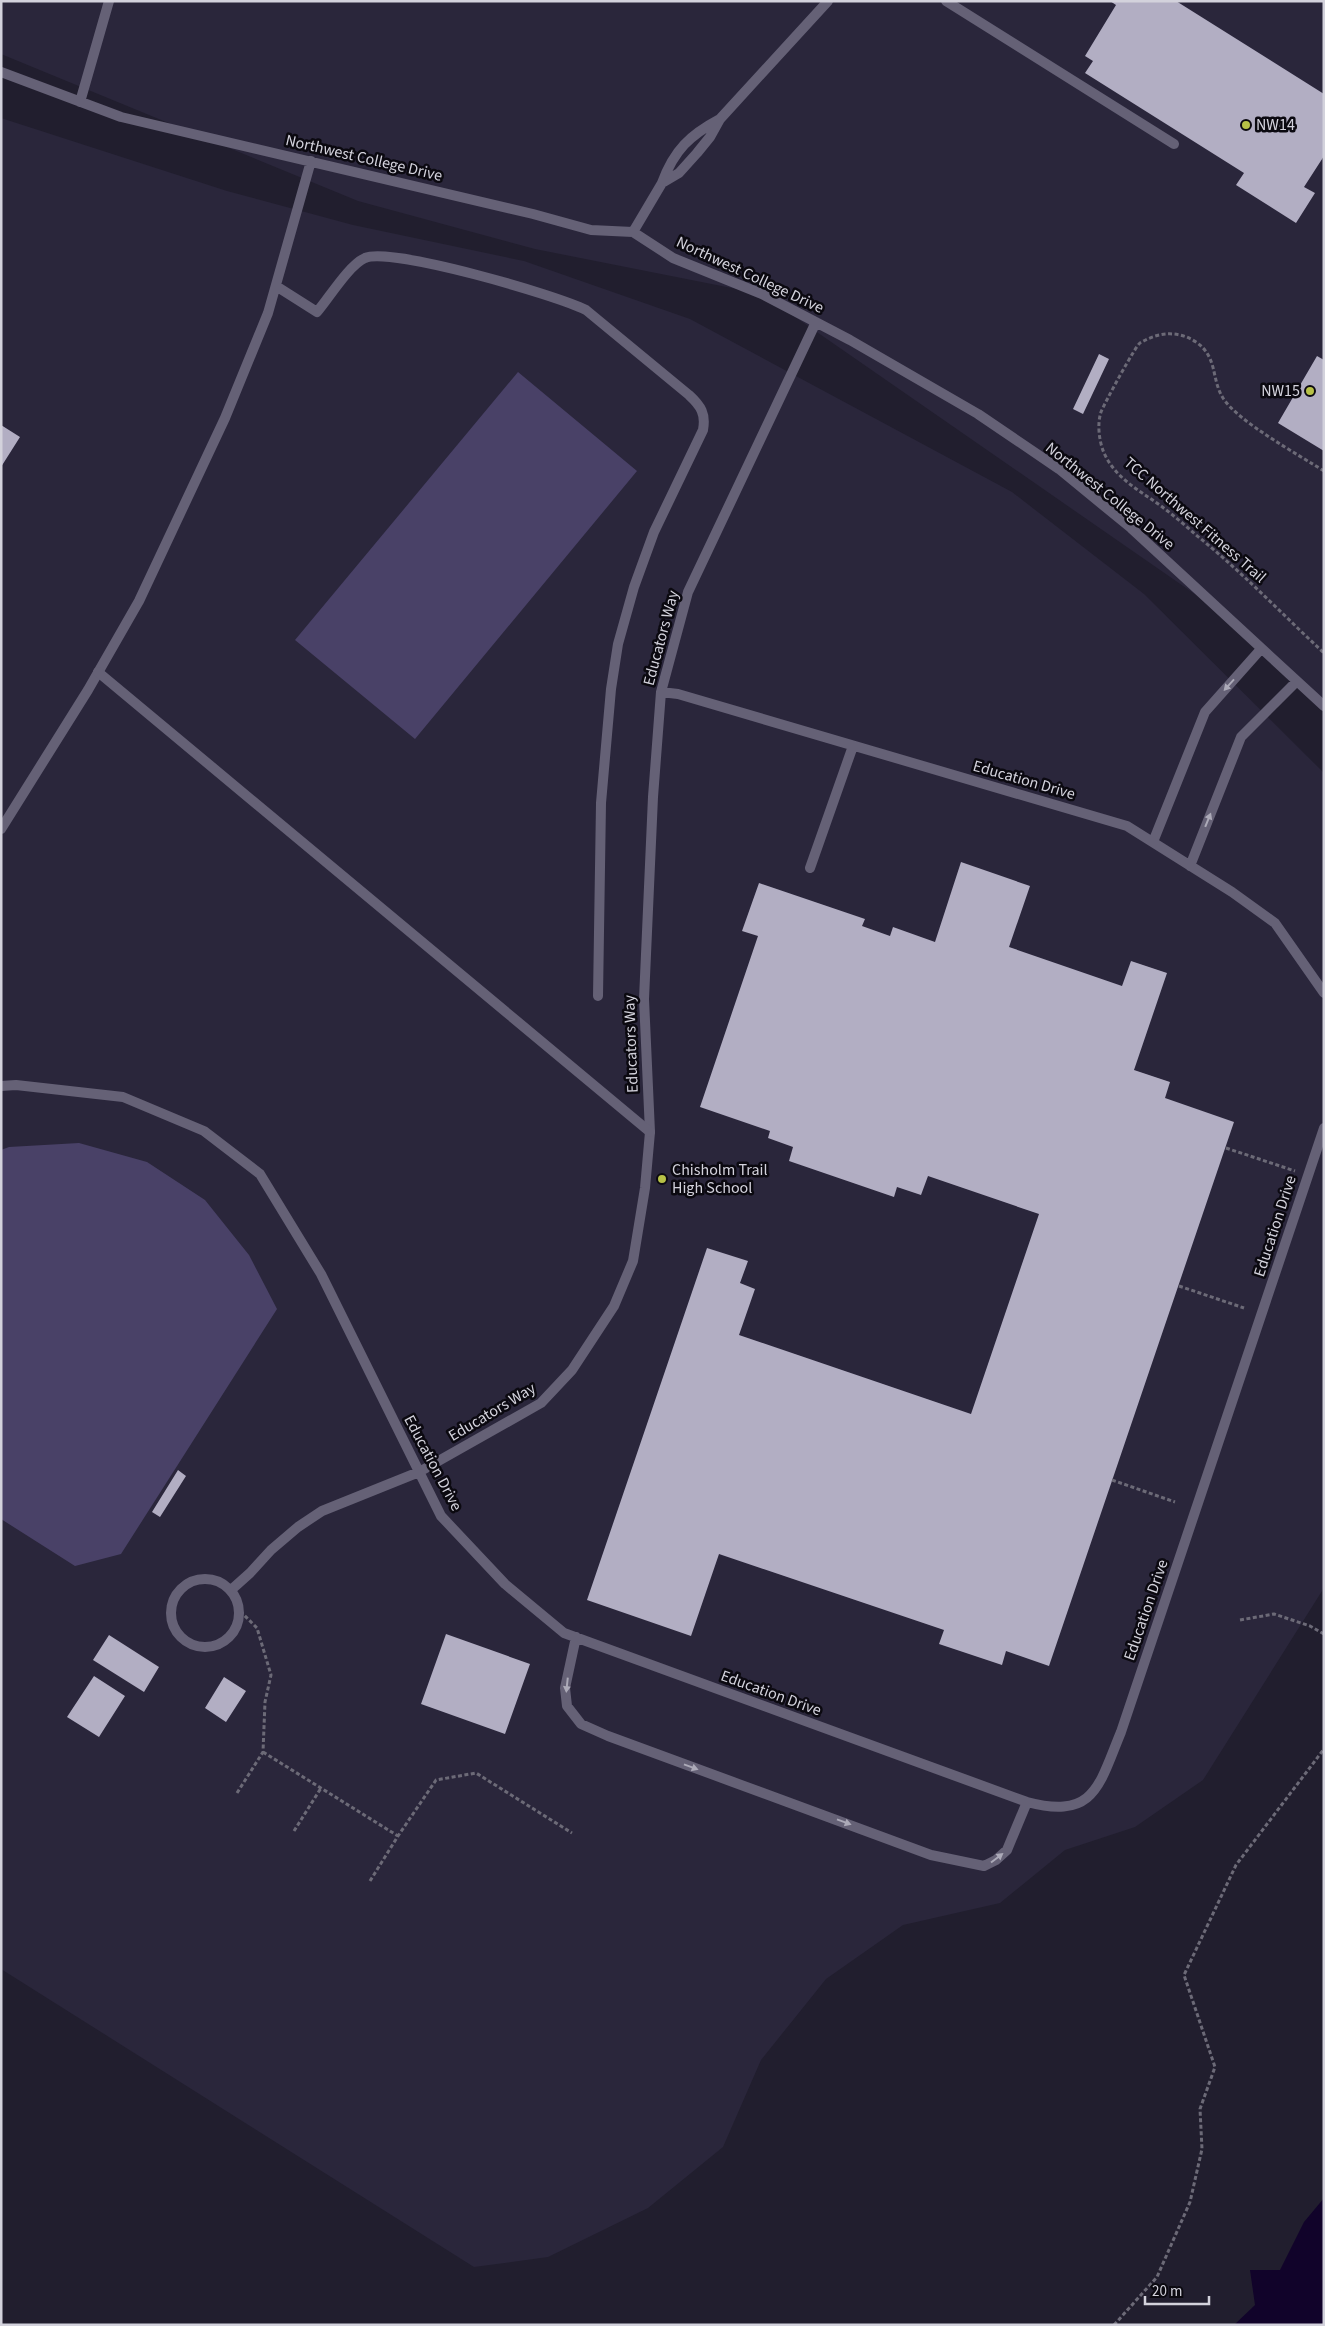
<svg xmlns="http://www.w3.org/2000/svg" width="1325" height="2326" font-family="'Source Sans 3',sans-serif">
	<rect width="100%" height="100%" fill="#211e2e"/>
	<path fill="#2a263b" d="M1,1H1324V706L1225,615L762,294L535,249L358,201L1,54Z
		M1,118L227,191L353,225L524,261L690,319L1012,492L1144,594L1324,773V1586L1322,1591L1203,1780L1135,1827L1065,1850L1000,1903L903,1925L826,1979L761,2060L723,2147L648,2208L548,2257L474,2267L1,1969Z"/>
	<path fill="#494167" d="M518,372L637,471L415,739L295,640Z
		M79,1143L147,1162L205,1200L249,1255L277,1309L121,1554L75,1566L1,1519V1150L9,1147Z"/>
	<path fill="#11032a" d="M1324,2198V2325H1234L1255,2305L1250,2270H1280L1304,2222Z"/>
	<path fill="#b2aec3" d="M1110,1H1176L1324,94V156L1304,187L1315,193L1296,223L1236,185L1244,173L1085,73L1093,61L1085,56L1116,5Z
		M1099,354L1109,359L1083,414L1073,409Z
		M1317,356L1324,360V451L1278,423Z
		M1,425L20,437L1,467Z
		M961,862L1030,886L1009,947L1122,986L1131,961L1167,973L1134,1070L1170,1082L1165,1098L1234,1122L1049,1666L1006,1651L1002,1665L939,1644L944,1630L719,1554L691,1636L587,1600L707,1248L748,1261L740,1283L755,1289L739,1335L971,1414L1039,1214L928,1176L921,1195L897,1187L894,1197L789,1161L793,1147L768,1138L770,1131L700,1107L758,936L742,931L759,883L865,919L862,926L890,936L893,927L935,942Z
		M178,1470L186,1476L160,1517L152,1512Z
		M446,1634L530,1664L505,1734L421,1704Z
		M109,1635L159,1667L144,1692L93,1660Z
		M94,1676L125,1696L99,1737L67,1717Z
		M224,1677L246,1691L226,1722L205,1708Z"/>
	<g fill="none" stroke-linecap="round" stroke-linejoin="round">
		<path stroke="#6c6a77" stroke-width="3" stroke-dasharray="4 2.5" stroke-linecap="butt" d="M1324,471C1299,455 1237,421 1223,398C1211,379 1218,357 1196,342C1178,330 1158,332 1140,343C1136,345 1104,404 1101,412C1097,424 1099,441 1104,453C1116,479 1139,490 1161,506C1173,515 1185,525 1196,535C1241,571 1282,614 1324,653
			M1226,1148L1295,1171
			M1179,1286L1244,1308
			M1112,1480L1175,1502
			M1240,1620L1274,1614L1310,1626L1324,1634
			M263,1752L398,1836
			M237,1793L263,1752L265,1702L271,1675L257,1628L240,1611
			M294,1831L321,1788
			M370,1881L398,1836L436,1780L476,1773L572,1833
			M1114,2325L1157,2277L1190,2202L1202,2149L1200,2109L1215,2067L1184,1975L1236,1865L1324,1749"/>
		<path stroke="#656176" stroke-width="10" d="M946,1L1174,144
			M1,72L121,117L533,214L591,230L633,232L673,258L762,294L850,340L978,414L1059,469L1131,528L1324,706
			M80,102L109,1
			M662,183C674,150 690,135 720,119
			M633,232L662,183L679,173L697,153L710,137L720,119L828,1
			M276,286L317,312C329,298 349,265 365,258C392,247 556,295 586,310L689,395C701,406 706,414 703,430L654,532L634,587L618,644L611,689L601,803L598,996
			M661,692L678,694L1127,826L1232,892L1275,923L1324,993
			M1,829L88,690L139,601L225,418L268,313L311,161
			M1153,842L1205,712L1261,649
			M1190,866L1241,737L1297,681
			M810,868L853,746
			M1,1086L16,1085L123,1097L204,1131L260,1174L321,1274L441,1516L505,1584L564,1633L1027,1802C1095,1820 1099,1785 1121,1732L1324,1128
			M171 1613a34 34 0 1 1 68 0a34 34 0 1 1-68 0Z
			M231,1590L250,1573L271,1550L298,1527L322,1511L419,1472L541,1403L572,1370L614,1306L633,1261L645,1188L650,1132L644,999L653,797L661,692L688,592L816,322
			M576,1637L565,1688L567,1706L581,1724L608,1736L733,1782L931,1855L984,1866L996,1860L1007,1850L1027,1802"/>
		<path stroke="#656176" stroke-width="10" d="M98,672L650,1132"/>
	</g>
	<defs><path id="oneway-solid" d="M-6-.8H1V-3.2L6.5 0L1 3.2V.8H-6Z" transform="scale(1.25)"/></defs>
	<g fill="#acaab8">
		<use href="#oneway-solid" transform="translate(1229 685) rotate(132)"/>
		<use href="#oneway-solid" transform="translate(1208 820) rotate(-68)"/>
		<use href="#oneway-solid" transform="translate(567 1685) rotate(96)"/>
		<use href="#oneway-solid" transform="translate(691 1767) rotate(20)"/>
		<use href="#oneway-solid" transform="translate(844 1822) rotate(20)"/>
		<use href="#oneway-solid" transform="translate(997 1858) rotate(-37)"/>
	</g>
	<g fill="#b7c147" stroke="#0b0910" stroke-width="2">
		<circle cx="1246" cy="125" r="5"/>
		<circle cx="1310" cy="391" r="5"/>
		<circle cx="662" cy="1179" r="5"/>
	</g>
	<g text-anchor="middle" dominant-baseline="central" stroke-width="5" stroke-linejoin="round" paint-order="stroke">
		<g font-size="16" fill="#d3d2dc" stroke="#0b0910" text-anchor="start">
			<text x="1256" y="125">NW14</text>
			<text x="1300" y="391" text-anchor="end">NW15</text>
			<text x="672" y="1170">Chisholm Trail<tspan x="672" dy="18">High School</tspan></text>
		</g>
		<g font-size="16" fill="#d3d2dc" stroke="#0b0910">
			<text transform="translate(364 158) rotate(13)">Northwest College Drive</text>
			<text transform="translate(750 275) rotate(25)">Northwest College Drive</text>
			<text transform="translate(1110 496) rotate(39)">Northwest College Drive</text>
			<text transform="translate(1195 520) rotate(41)">TCC Northwest Fitness Trail</text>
			<text transform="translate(661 638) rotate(-75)">Educators Way</text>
			<text transform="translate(1024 780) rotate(16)">Education Drive</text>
			<text transform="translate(631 1044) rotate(-92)">Educators Way</text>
			<text transform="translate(1275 1226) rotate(-72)">Education Drive</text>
			<text transform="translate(492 1412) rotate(-31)">Educators Way</text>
			<text transform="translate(433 1463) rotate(62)">Education Drive</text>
			<text transform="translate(1146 1610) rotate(-71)">Education Drive</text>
			<text transform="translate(771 1693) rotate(20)">Education Drive</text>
		</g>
	</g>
	<rect width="1325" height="2326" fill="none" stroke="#d3d2dc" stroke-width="5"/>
	<path d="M1145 2296v8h64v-8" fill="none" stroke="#d3d2dc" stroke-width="2.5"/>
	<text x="1152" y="2296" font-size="15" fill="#d3d2dc" stroke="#0b0910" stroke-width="4" paint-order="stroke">20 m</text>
</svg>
